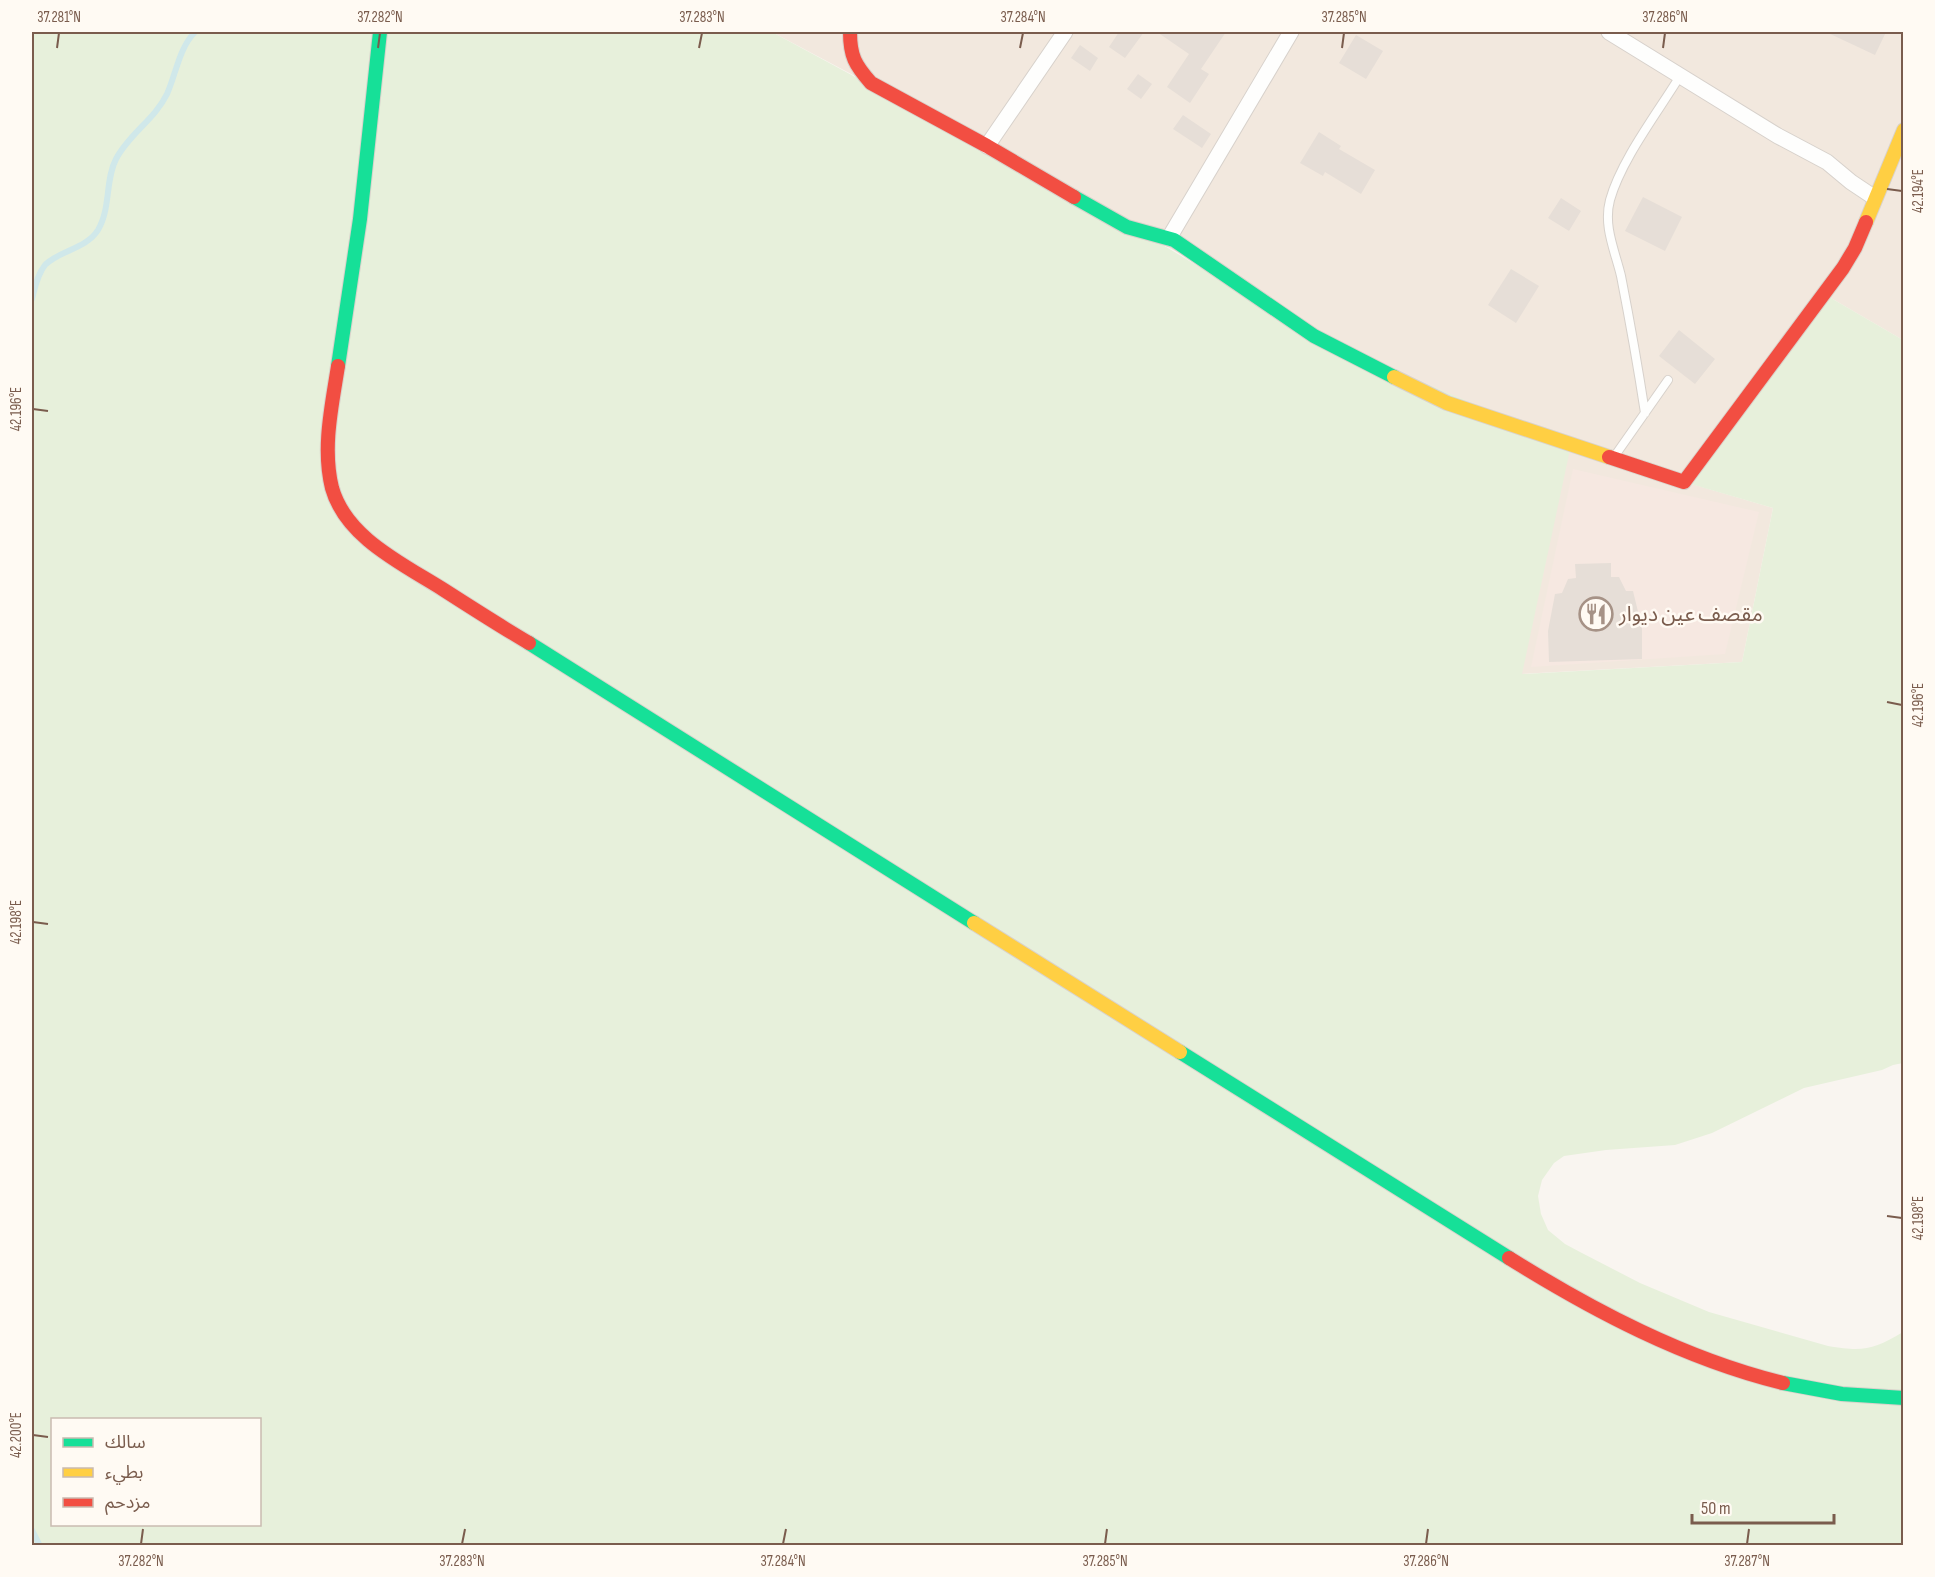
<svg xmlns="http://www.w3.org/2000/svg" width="1935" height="1577" font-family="'Sofia Sans Condensed','Noto Sans Arabic',sans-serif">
	<rect width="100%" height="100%" fill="#f9f5f0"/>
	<path fill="#f2e8de" d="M772,32H1903V340L1824,294L1685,482L1773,508L1742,662L1521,674L1447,403L987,146Z"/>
	<path fill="#f6e8e1" d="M1573,469L1759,512L1725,654L1531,667Z"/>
	<path fill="#e7f0db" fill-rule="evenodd" d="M32,32H772L1138,230L1314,336L1571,445L1522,674L1742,662L1773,508L1684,482L1824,294L1903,340V1063L1893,1065L1882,1070L1804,1088L1712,1133L1675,1145L1606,1150L1564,1156L1554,1163L1542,1180L1538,1196L1541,1214L1548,1230L1565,1244L1580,1252L1640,1283L1709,1312L1828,1346C1863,1352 1873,1350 1903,1332V1545H32ZM52,1420H260V1524H52Z"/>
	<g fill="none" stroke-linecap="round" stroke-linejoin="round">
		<path stroke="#d0e8ea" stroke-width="6" d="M32,299C35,288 37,275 45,265C60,250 86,249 98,230C111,208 105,180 116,159C129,134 155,119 167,94C176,74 179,48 195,32
			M32,1530L40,1546"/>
	</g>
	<path fill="#e6ded7" d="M1119,32H1144L1125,58L1109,47Z
		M1157,32H1226L1201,69L1209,74L1190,103L1167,87L1189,54Z
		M1826,32H1886L1875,55Z
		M1356,35L1383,51L1366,79L1339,63Z
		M1080,45L1098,58L1090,71L1071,58Z
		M1138,74L1152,84L1141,99L1127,89Z
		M1183,115L1211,134L1202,148L1173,129Z
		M1319,132L1341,146L1339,149L1375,170L1361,194L1325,172L1323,176L1300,163Z
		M1643,197L1682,217L1665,251L1625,231Z
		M1561,198L1581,211L1569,231L1548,218Z
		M1511,269L1539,286L1516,323L1488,305Z
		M1679,330L1715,359L1695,384L1659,356Z
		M1611,563V577H1619L1626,591H1633L1642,628V659L1549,662L1548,631L1555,594L1562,593L1568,579L1576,578L1575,564Z"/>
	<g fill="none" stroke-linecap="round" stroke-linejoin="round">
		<defs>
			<path id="lane" d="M1645,413C1638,367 1630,322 1621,276C1615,251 1603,226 1610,200C1621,160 1658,112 1680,76
				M1614,457L1668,380"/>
			<path id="street" d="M1609,32L1778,136L1827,162L1851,182L1875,198
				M987,146L1065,32
				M1169,238L1291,32"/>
			<path id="fast" d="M1074,197L1127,227L1174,240L1314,336L1394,377
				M338,366L360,219L380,32
				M529,643L974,923
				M1180,1052L1509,1258
				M1783,1383L1842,1394L1904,1398"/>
			<path id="slow" d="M1866,222L1904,130
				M1394,377L1447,403L1609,457
				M974,923L1180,1052"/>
			<path id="jam" d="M850,32C850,56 855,65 871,83L987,146L1074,197
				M338,366C332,405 322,448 332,488C346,538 403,564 444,590C472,608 500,626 529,643
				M1609,457L1684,482L1843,268L1855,248L1866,222
				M1509,1258C1594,1311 1685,1359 1783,1383"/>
		</defs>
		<use href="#lane" stroke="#d7d1cb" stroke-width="10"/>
		<use href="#street" stroke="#d7d1cb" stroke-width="17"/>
		<use href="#fast" stroke="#d9d2cb" stroke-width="16"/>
		<use href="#slow" stroke="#d9d2cb" stroke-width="16"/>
		<use href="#jam" stroke="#d9d2cb" stroke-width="16"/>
		<use href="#lane" stroke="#fefefd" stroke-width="8"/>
		<use href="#street" stroke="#fefefd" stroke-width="15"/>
		<use href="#fast" stroke="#16e098" stroke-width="14"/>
		<use href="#slow" stroke="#ffcf43" stroke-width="14"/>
		<use href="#jam" stroke="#f24e42" stroke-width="14"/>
	</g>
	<path fill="none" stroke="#7a5c4d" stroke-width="2" d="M57,48L59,33M378,48L380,33M699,48L702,33M1020,48L1023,33M1342,48L1344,33M1663,48L1665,33M1887,189L1902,191M33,409L48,411M1887,702L1902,705M33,922L48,924M1887,1216L1902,1218M33,1435L48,1437M141,1544L143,1529M462,1544L465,1529M783,1544L786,1529M1105,1544L1107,1529M1426,1544L1428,1529M1747,1544L1749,1529"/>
	<defs>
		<symbol id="restaurant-ring" viewBox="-11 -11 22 22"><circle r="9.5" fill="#fffaf3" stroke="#a69286" stroke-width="1.5"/><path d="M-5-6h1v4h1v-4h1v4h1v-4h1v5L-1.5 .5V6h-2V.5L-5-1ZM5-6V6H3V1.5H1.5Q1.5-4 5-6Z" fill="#a69286"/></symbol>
	</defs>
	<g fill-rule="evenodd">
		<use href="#restaurant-ring" x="1577" y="595" width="38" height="38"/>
	</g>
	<g text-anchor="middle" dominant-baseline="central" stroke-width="5" stroke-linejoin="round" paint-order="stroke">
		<g font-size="21" fill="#7a5c4d" stroke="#fffaf3" text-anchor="start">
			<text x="1619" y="614">مقصف عين ديوار</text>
		</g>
	</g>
	<rect width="1935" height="1577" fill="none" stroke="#fffaf3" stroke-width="66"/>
	<rect x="51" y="1418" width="210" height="108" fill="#fffaf3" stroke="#cabbb1" stroke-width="1.5"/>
	<rect x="63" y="1438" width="30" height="9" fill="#16e098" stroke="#cabbb1" stroke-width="1.5"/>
	<text x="105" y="1448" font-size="18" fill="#7a5c4d">سالك</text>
	<rect x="63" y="1468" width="30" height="9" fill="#ffcf43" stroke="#cabbb1" stroke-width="1.5"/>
	<text x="105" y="1478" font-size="18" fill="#7a5c4d">بطيء</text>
	<rect x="63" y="1498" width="30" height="9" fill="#f24e42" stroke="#cabbb1" stroke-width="1.5"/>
	<text x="105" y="1508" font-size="18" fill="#7a5c4d">مزدحم</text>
	<path d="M1692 1514v9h142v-9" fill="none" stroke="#7a5c4d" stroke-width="3"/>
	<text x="1701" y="1514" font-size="18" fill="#7a5c4d" stroke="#fffaf3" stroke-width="4.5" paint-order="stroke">50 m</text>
	<rect x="33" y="33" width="1869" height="1511" fill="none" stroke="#7a5c4d" stroke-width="2"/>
	<g font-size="15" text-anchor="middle" fill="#7a5c4d">
		<text x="59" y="22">37.281°N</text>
		<text x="380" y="22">37.282°N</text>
		<text x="702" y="22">37.283°N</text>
		<text x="1023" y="22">37.284°N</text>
		<text x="1344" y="22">37.285°N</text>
		<text x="1665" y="22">37.286°N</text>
		<text transform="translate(1918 191) rotate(-90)" y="5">42.194°E</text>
		<text transform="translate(16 409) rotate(-90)" y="5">42.196°E</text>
		<text transform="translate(1918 705) rotate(-90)" y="5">42.196°E</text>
		<text transform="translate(16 922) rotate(-90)" y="5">42.198°E</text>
		<text transform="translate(1918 1218) rotate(-90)" y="5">42.198°E</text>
		<text transform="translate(16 1435) rotate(-90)" y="5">42.200°E</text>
		<text x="141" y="1566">37.282°N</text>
		<text x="462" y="1566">37.283°N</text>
		<text x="783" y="1566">37.284°N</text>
		<text x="1105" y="1566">37.285°N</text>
		<text x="1426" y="1566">37.286°N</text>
		<text x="1747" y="1566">37.287°N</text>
	</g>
</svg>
